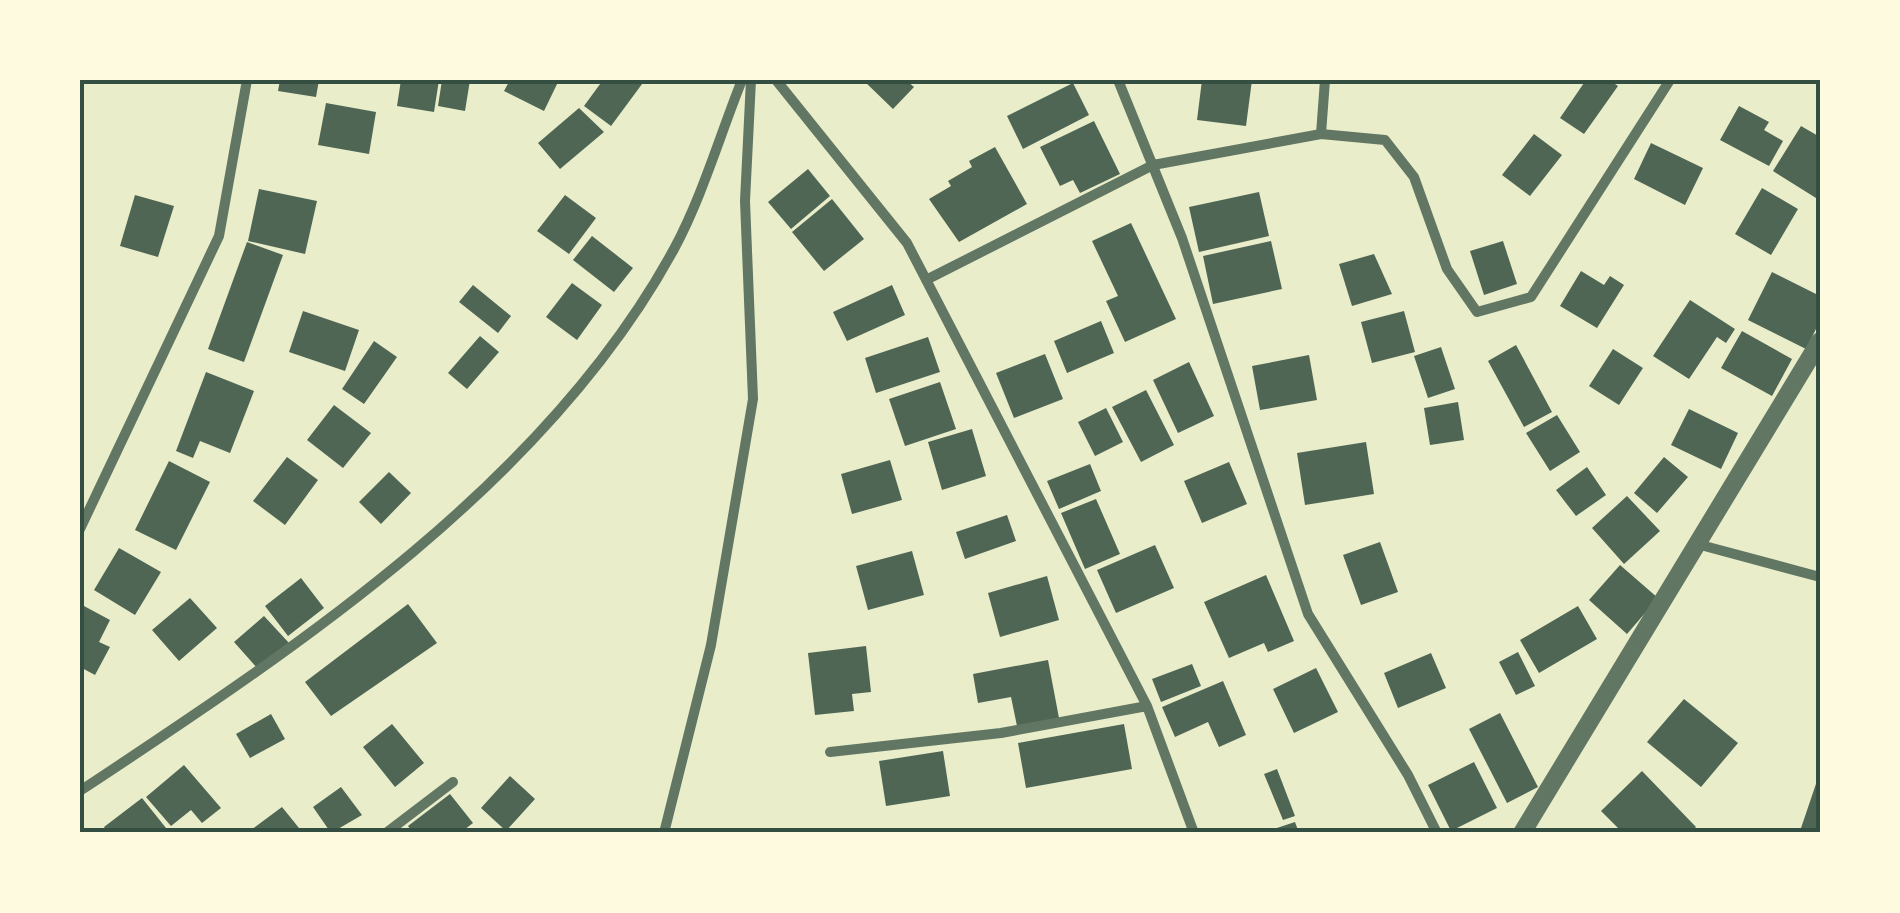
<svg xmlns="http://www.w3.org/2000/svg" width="1900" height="913" font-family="Ubuntu,sans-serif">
	<rect width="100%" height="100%" fill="#e9edc9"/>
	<path fill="#4f6655" d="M280,80H319L316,97L278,91Z
		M401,80H439L434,112L397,106Z
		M442,80H470L465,111L438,106Z
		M510,80H559L544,111L504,91Z
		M603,80H645L611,126L584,106Z
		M863,80H906L914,87L893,109Z
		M1202,80H1252L1246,126L1197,120Z
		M1586,80H1609L1618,86L1584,134L1560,118Z
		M1073,83L1089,115L1023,149L1007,116Z
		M326,103L376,112L369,154L318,145Z
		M1739,106L1769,122L1764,130L1783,141L1769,166L1720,140Z
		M579,108L604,132L560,169L538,143Z
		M1094,121L1120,174L1080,193L1073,180L1060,186L1040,147Z
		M1801,126L1820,137L1816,198L1773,171Z
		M1534,134L1562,155L1530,196L1502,175Z
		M1651,143L1703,168L1685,205L1634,179Z
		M995,147L1027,204L959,242L929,199L951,186L948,181L972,167L969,161Z
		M808,169L830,196L791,229L768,202Z
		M1762,188L1798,209L1771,255L1735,234Z
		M259,189L317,201L305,254L248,241Z
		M1259,192L1269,236L1199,252L1189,207Z
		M135,195L174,206L158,257L120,246Z
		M565,195L596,218L569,254L537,231Z
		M832,199L864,239L824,271L792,232Z
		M1131,223L1176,319L1125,342L1106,301L1118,296L1092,241Z
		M592,236L633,268L614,292L573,260Z
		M1271,241L1282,289L1213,304L1203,256Z
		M1503,241L1517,284L1484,295L1470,251Z
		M247,242L283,255L244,362L208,349Z
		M1374,254L1392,294L1352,306L1339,264Z
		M1581,271L1604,285L1610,276L1624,285L1597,328L1560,306Z
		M1772,272L1820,296V321L1806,349L1748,320Z
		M572,283L602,305L577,340L546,317Z
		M473,285L511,316L498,333L459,302Z
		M892,285L905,315L847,341L833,312Z
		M1690,300L1735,329L1726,343L1717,337L1689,379L1653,356Z
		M303,311L359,330L345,371L289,352Z
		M1404,311L1415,352L1372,363L1361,322Z
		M1101,321L1114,353L1067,373L1054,341Z
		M1742,331L1792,359L1772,396L1721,368Z
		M480,336L499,352L467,389L448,373Z
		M928,337L940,372L876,393L865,358Z
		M374,341L397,357L364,404L342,389Z
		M1516,345L1552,412L1524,427L1488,361Z
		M1441,347L1455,389L1428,398L1414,356Z
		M1613,349L1643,368L1619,405L1589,386Z
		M1045,354L1063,399L1014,418L996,373Z
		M1309,355L1317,400L1260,410L1252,366Z
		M1189,362L1214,416L1178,433L1153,380Z
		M206,372L254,391L230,453L200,441L193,458L176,451Z
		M940,382L956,429L905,446L889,399Z
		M1146,390L1174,445L1141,462L1112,407Z
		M1458,402L1464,440L1430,445L1424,408Z
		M334,405L371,433L343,468L307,440Z
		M1106,408L1123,442L1095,456L1078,422Z
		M1689,409L1738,433L1721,469L1671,445Z
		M1557,415L1580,452L1550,471L1526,433Z
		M972,429L986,476L942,490L928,442Z
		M1366,442L1374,494L1305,505L1297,453Z
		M287,457L318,480L285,525L253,501Z
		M1664,457L1688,477L1657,513L1634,493Z
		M890,460L902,500L852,514L841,474Z
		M169,461L210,482L176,550L135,530Z
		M1229,462L1247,504L1202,523L1184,481Z
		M1090,464L1101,491L1059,509L1047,481Z
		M1587,467L1606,495L1576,516L1556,490Z
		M389,472L411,493L381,524L359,502Z
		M1627,496L1660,531L1624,564L1592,528Z
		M1096,499L1120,554L1085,569L1061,513Z
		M1007,515L1016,541L965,559L956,532Z
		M1380,542L1398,592L1361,605L1343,555Z
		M1155,545L1174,588L1116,613L1097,570Z
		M119,548L161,572L135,615L94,590Z
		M912,551L924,595L868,610L856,566Z
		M1620,565L1658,598L1627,634L1589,600Z
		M1266,575L1294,641L1268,652L1264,643L1229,658L1204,602Z
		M1047,576L1059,620L1000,637L988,593Z
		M301,578L324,608L288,636L265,606Z
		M190,598L217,628L179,661L152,630Z
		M408,604L437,643L331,716L305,682Z
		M84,606L110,620L99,642L110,647L95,675L80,667Z
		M1578,606L1597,639L1539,673L1520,640Z
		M264,616L289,643L259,670L234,642Z
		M866,646L871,692L852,694L854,711L815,715L808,653Z
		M1518,652L1535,686L1516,695L1499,662Z
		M1431,653L1446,688L1398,708L1384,673Z
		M1048,660L1059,718L1017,726L1011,697L978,703L973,674Z
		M1192,664L1201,686L1161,702L1152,679Z
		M1316,668L1338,712L1294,733L1273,689Z
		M1223,681L1246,735L1219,747L1208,722L1175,737L1162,707Z
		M1684,699L1738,743L1701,787L1647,742Z
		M1500,713L1538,787L1507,803L1469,729Z
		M271,714L285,739L250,758L236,734Z
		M392,724L424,763L395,787L363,747Z
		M1124,724L1132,769L1026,788L1018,743Z
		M943,751L950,796L886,806L879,761Z
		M1474,762L1497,808L1451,831L1428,785Z
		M184,765L221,808L202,823L191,810L171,826L146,797Z
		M1277,769L1295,816L1283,820L1264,774Z
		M1642,771L1696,827L1690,833H1623L1601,811Z
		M1819,775L1820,833H1807L1800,831Z
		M510,776L535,799L506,831L481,808Z
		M341,787L362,815L331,833L313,807Z
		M450,794L473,823L460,833H413L408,826Z
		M142,798L166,828L159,833H108L104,827Z
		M282,807L299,828L292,833H247Z
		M1295,822L1299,833H1265V832Z"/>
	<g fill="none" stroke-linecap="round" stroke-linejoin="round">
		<path stroke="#617663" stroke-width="10" d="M776,80L907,243L1147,706L1194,833
			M1118,80L1182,238L1308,614L1408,775L1437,833
			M1321,134L1325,80
			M926,280L1153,165L1321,134L1385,140L1414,177L1447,269L1477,312L1531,297L1670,80
			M80,529L219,236L247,80
			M1697,544L1820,577
			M830,752L1001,733L1147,706
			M80,791C296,648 547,483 674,249C702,197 720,135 742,80
			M386,833L453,782
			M664,833L711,645L753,399L745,201L751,80"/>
		<path stroke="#617663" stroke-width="18" d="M1522,833L1820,341"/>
	</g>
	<rect width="1900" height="913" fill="none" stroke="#fefae0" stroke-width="165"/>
	<rect x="82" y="82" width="1736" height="748" fill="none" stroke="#344e41" stroke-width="4"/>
</svg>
